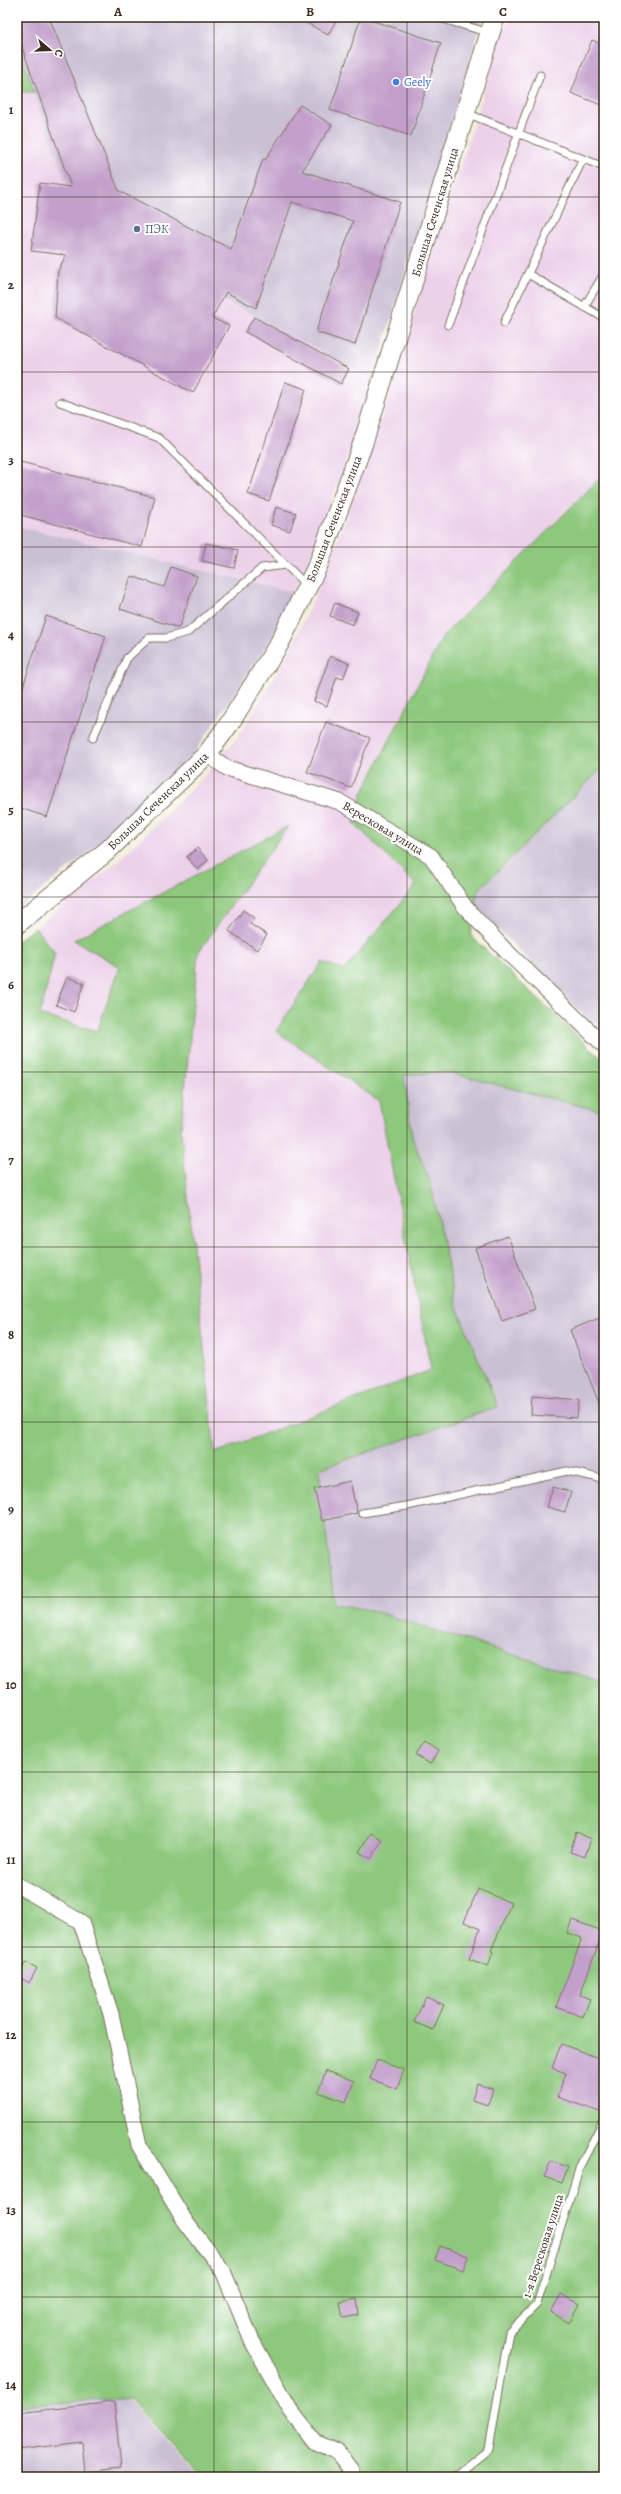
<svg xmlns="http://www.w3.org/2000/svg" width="621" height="2494" font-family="Alegreya,serif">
	<rect width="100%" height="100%" fill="#fff"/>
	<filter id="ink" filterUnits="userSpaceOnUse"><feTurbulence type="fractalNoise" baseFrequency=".025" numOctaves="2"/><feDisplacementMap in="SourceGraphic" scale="8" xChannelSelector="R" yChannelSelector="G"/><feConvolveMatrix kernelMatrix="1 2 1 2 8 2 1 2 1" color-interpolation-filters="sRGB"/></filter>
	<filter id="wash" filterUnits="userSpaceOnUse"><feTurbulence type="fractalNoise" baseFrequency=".012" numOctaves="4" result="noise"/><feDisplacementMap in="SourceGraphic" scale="16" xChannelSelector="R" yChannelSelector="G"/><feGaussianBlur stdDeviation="0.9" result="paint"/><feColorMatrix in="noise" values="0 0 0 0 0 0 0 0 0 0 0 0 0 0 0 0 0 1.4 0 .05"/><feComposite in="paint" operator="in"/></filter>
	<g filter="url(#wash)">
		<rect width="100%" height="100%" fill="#f3efdc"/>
		<path fill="#ecd1e9" d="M512,17H604V474L443,636L361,796L354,823L416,885L344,970L277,1030L379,1101L432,1370L215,1453L181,1131L198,953L287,827L75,940L120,967L97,1031L40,1015L55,953L35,928L117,862L203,778L241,733L291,649L324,576L372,448L502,34Z
			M17,92H35L81,224L373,379L354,440L308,562L293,592L17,526Z"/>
		<path fill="#cbbfd4" d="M17,17H483L373,379L81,224L17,46Z
			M17,526L293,592L272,638L194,753L96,846L17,910Z
			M604,766V1028L584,1016L475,906L477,893Z
			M447,1072L604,1112V1683L370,1610L334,1604L318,1469L498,1407L456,1305L431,1185L412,1137L404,1075Z
			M125,2396L199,2477H17V2403Z"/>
		<path fill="#8dc87d" stroke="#64794e" d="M17,46L18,48L35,92H17Z
			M604,474V766L477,892L471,936L604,1061V1112L447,1072L404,1075L412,1137L431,1185L456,1305L498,1407L319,1469L334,1604L370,1610L604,1683V2477H201L129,2398L17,2406V941L35,928L55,953L40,1015L97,1031L120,967L74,940L288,826L198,953L181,1131L215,1453L431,1370L379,1101L276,1031L322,962L344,970L416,885L354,823L361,796L443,636Z"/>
		<g id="blocks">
			<path fill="#c39fcb" d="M17,17H49L119,191L231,249L263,159L265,160L300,105L332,125L302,171L400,202L355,345L316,332L353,221L292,202L256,308L226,292L212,318L229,326L193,393L55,318L58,271L66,255L31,251L40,183L71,187L17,33Z
				M296,17H338L328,35Z
				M361,17L441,43L411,136L330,110Z
				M592,40L604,45V106L571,93Z
				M254,317L349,369L341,384L245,332Z
				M285,382L306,389L269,501L248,494Z
				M17,461L155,497L142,547L17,514Z
				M276,507L296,513L290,531L271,525Z
				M206,543L238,550L234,568L202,561Z
				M171,567L197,576L179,628L120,609L131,576L164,587Z
				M335,603L358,612L353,625L330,616Z
				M46,616L106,636L47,817L17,807V705Z
				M330,656L349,663L343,679L337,677L327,706L314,701Z
				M326,722L370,738L351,788L307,772Z
				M197,848L208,860L198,870L187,857Z
				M243,910L254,918L250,924L267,935L257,950L229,931Z
				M67,977L84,983L74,1012L56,1005Z
				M508,1236L535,1309L502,1321L475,1248Z
				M604,1316V1413H603L570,1330Z
				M532,1396L579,1400L577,1418L531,1415Z
				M350,1481L357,1513L322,1521L314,1489Z
				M553,1487L571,1492L565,1512L547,1507Z
				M425,1742L438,1751L430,1764L416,1755Z
				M370,1833L382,1840L371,1859L359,1852Z
				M576,1833L591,1839L585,1857L570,1852Z
				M478,1889L511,1903L491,1951L493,1952L488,1966L469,1959L480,1929L464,1922Z
				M572,1920L603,1931L580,1995L590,1999L583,2017L556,2007L582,1938L567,1933Z
				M26,1962L37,1968L29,1983L18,1976Z
				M426,1997L444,2005L433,2030L414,2022Z
				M561,2044L604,2060V2102L600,2112L557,2097L566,2073L552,2068Z
				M377,2060L404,2070L397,2089L370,2079Z
				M326,2071L354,2081L346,2102L318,2092Z
				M477,2084L493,2089L488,2105L472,2100Z
				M551,2161L568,2167L562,2183L544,2177Z
				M440,2246L468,2256L463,2270L435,2260Z
				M561,2294L579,2304L569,2323L551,2312Z
				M357,2299L359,2315L343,2318L340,2302Z
				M114,2402L121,2468L85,2472L82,2442L17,2450V2413Z"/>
		</g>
	</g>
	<g filter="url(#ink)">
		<use href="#blocks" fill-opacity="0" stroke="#7b6f60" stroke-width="1"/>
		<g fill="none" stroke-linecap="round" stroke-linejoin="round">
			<defs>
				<path id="service" d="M436,17L490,33
					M466,113L604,167
					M528,274L604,318
					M584,307L604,274
					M504,323L583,159
					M448,325L540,75
					M60,402L159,438L306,585
					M93,738L127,658L149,638H166L188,632L262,568L286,565
					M362,1513L407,1506L567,1471L604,1479
					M454,2477L489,2449L509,2332L537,2304L580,2166L604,2119"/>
				<path id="minor" d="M207,754L227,768L340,802L431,856L465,907L505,950L604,1045
					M17,1885L81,1922L111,2014L139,2145L185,2221L223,2271L252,2341L291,2411L315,2442L337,2452L351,2470L349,2477"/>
				<path id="tertiary" d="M17,924L107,851L207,754L229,724L279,644L318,565L363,443L495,17"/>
			</defs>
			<use href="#service" stroke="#7b6f60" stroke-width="9"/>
			<use href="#minor" stroke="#7b6f60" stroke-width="17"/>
			<use href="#tertiary" stroke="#7b6f60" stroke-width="21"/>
			<use href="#service" stroke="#fff" stroke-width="7"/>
			<use href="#minor" stroke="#fff" stroke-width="15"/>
			<use href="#tertiary" stroke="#fff" stroke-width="19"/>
		</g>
	</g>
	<path fill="none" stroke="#3b2a1e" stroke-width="1" stroke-opacity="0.55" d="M214,17V2477M407,17V2477M17,197H604M17,372H604M17,547H604M17,722H604M17,897H604M17,1072H604M17,1247H604M17,1422H604M17,1597H604M17,1772H604M17,1947H604M17,2122H604M17,2297H604"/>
	<circle fill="#3f7fe0" stroke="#fff" stroke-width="1.5" cx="396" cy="82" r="4"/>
	<circle fill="#5c6f8a" stroke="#fff" stroke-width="1.5" cx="137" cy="229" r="4"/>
	<g text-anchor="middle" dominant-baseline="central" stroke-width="4" stroke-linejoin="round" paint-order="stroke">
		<g font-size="12" fill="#366cbe" stroke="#fff" text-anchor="start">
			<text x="404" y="82">Geely</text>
		</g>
		<g font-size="12" fill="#3b2a1e" stroke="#fff">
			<text transform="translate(435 212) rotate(-73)">Большая Сеченская улица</text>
			<text transform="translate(334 519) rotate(-69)">Большая Сеченская улица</text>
			<text transform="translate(158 801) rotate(-44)">Большая Сеченская улица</text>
			<text transform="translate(383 828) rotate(31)">Вересковая улица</text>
			<text transform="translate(543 2246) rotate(-72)">1-я Вересковая улица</text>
		</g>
		<g font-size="12" fill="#4e5e75" stroke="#fff" text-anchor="start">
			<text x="145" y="229">ПЭК</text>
		</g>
	</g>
	<rect width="621" height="2494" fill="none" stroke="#fff" stroke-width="44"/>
	<g transform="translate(50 50) rotate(109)" stroke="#ffffff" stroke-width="3" paint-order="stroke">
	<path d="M0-3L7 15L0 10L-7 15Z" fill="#3b2a1e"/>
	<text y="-6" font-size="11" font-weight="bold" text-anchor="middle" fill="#3b2a1e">С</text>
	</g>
	<rect x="22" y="22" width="577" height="2450" fill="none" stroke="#3b2a1e" stroke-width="1.5"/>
	<g font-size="13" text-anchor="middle" font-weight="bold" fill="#3b2a1e">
		<text x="118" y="16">A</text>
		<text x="310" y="16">B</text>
		<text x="503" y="16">C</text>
		<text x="11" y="114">1</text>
		<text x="11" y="289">2</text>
		<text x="11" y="464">3</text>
		<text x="11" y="639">4</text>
		<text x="11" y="814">5</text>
		<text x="11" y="989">6</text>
		<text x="11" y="1164">7</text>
		<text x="11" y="1339">8</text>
		<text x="11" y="1514">9</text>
		<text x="11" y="1689">10</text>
		<text x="11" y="1864">11</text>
		<text x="11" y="2039">12</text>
		<text x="11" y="2214">13</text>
		<text x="11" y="2389">14</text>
	</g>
</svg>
